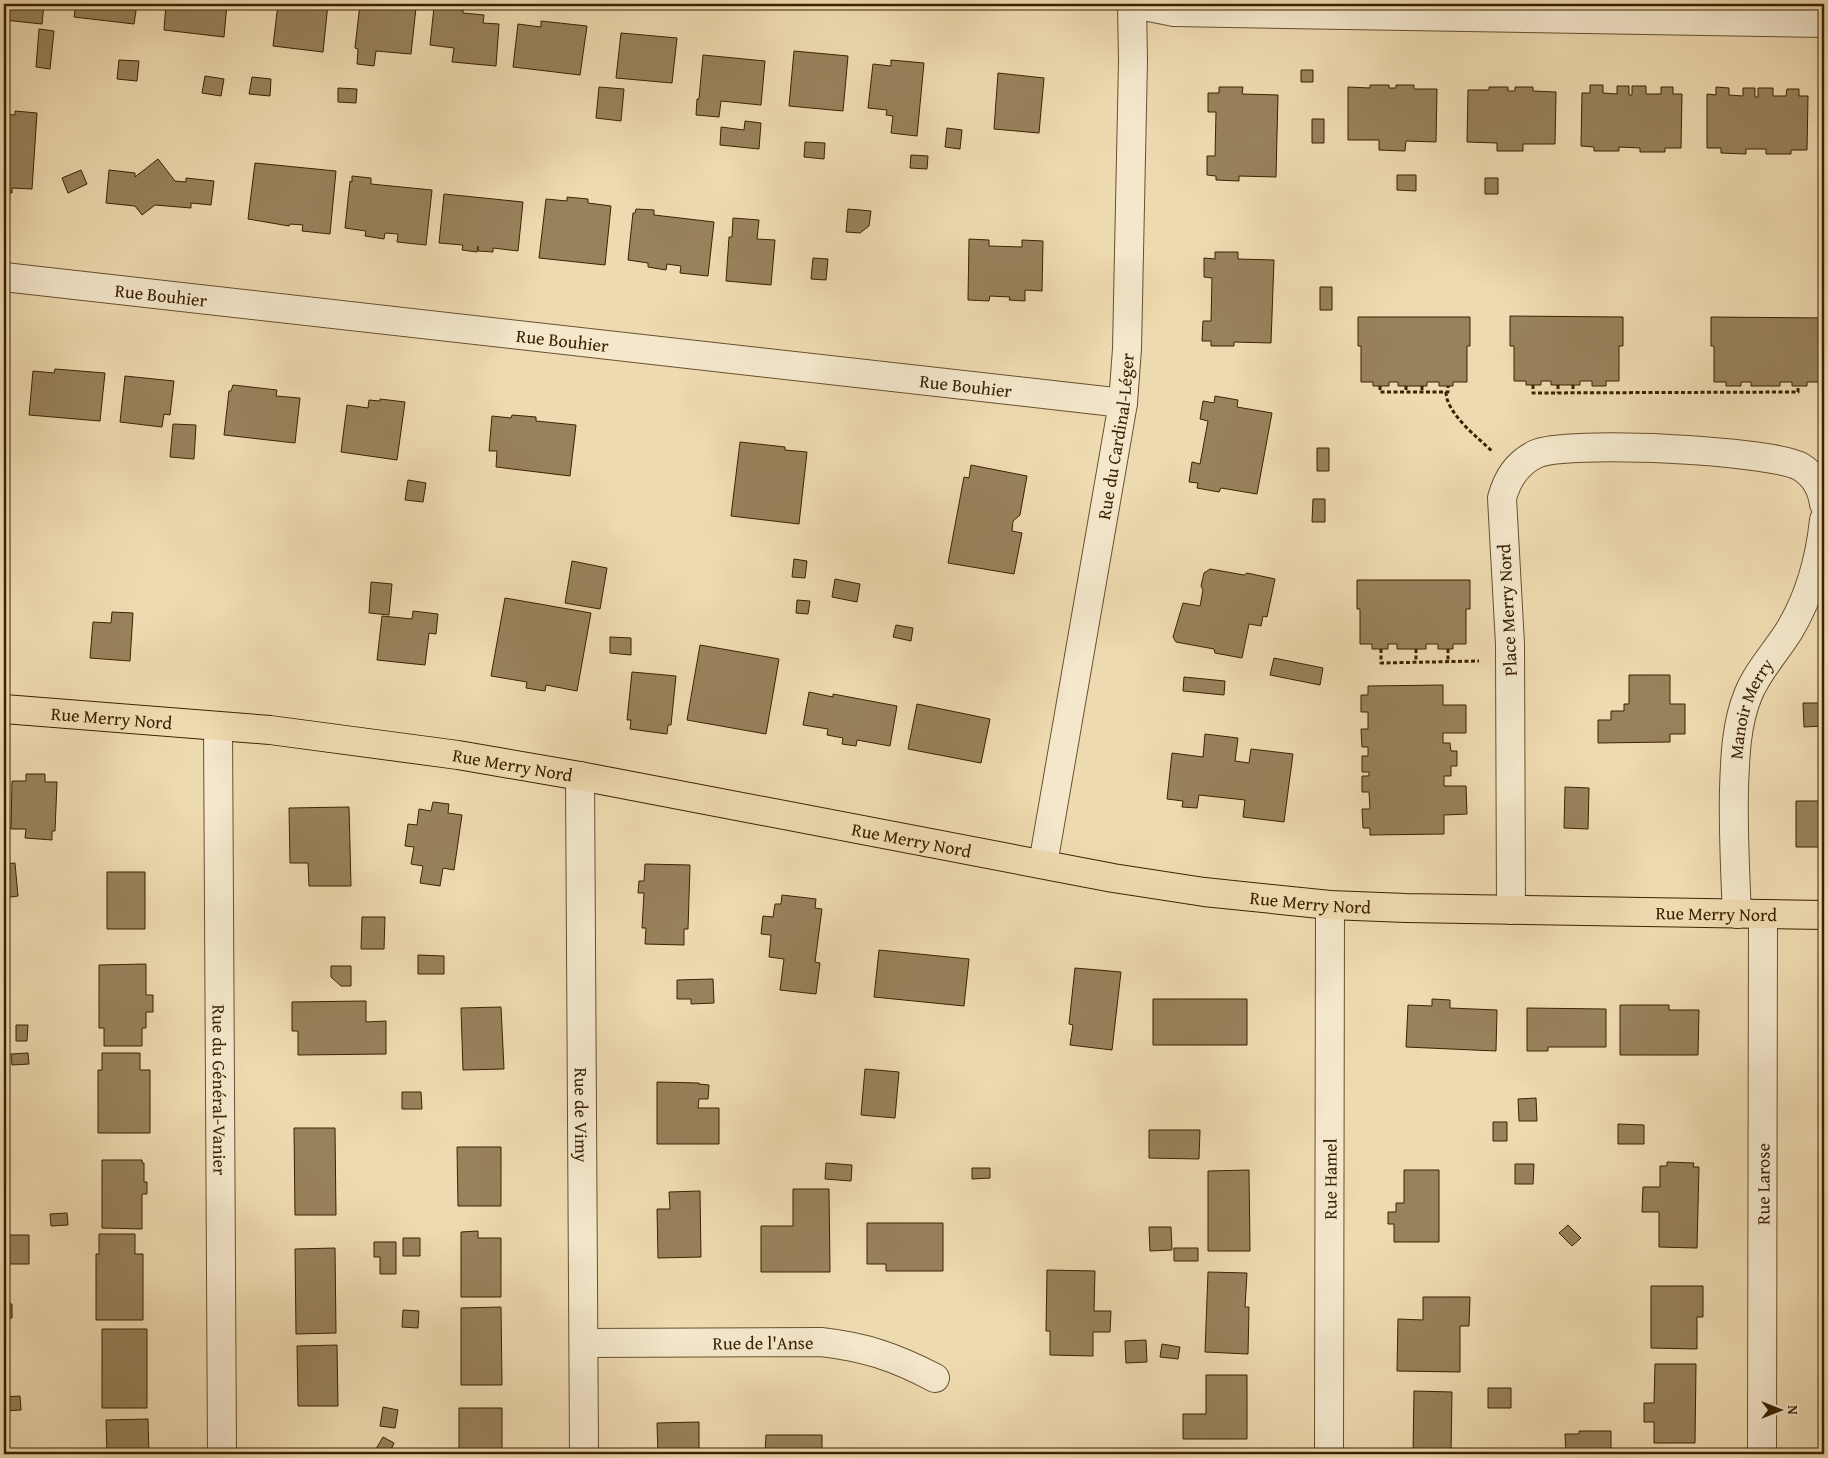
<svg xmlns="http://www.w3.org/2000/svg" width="1828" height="1458" font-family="'Gentium Book Plus',serif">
	<rect width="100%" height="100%" fill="#eedab0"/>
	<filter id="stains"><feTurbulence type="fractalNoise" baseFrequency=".004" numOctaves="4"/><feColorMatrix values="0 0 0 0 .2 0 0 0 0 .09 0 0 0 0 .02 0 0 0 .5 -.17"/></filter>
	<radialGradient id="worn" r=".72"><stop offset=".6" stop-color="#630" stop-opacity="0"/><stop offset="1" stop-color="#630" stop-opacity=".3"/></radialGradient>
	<path fill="#98825c" stroke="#3b2201" d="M4,4H44L42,24L4,20Z
		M76,4H137L134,24L74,17Z
		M166,4H227L224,37L164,30Z
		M278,4H328L323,52L273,46Z
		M360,4L416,8L411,54L376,51L374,66L357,64L358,49L355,48Z
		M434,7L463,10V13L484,15L483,23L499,24L496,66L452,62L454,48L430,45Z
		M541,21L587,26L580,75L513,67L518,24L541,27Z
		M39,29L54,31L50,69L36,67Z
		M621,33L677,38L672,83L616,78Z
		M794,51L848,56L843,111L789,106Z
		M703,55L765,61L761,105L721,101L719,117L696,115L697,99H699Z
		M119,60L139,61L137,81L117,79Z
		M891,60L924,63L917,136L891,133L893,116L886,115L887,110L868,108L873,64L891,66Z
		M1301,70H1313V82H1301Z
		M998,73L1044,78L1039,133L994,129Z
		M205,76L224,79L221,96L202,93Z
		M252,77L271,79L270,96L249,94Z
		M1370,85H1389V88H1396V85H1414V89H1437L1436,142L1406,141L1405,151L1379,150V140H1348V87L1370,88Z
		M1590,85H1603V93L1617,94V86H1629V95H1632V86H1646V94H1661V87H1673V94H1682L1681,148H1665V152H1640V148L1619,147V151H1594V147L1581,146L1582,93H1590Z
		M599,87L624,89L621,121L596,118Z
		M1219,87H1243L1242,94L1278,95L1276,177L1239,176V181L1216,180V176L1207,175V156H1215L1216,112H1208V93H1219Z
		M1489,87H1508V91H1515V87H1533V91L1556,92L1555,144H1523V151H1497V143L1467,142L1468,90H1489Z
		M1716,87L1729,88V95L1743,96V88H1755V97H1758V88H1773V96H1786L1787,89H1799V96H1808L1807,150H1791V154H1766V149H1746V154L1721,153V148H1707V94L1716,95Z
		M338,88L357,89L356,103L338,102Z
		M15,111L37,113L32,189L12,188V193L4,192V114L15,115Z
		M1312,119H1324V143H1312Z
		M745,121L761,123L759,149L720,145L721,127L744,130Z
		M947,128L962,130L960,149L945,147Z
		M805,142L825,143L824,159L804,157Z
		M911,155L928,156L927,169L910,168Z
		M158,159L175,181L186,182V178L214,181L211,205L191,203V208L155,205L142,215L135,206L106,203L109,170L135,173V177Z
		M255,163L336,171L330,234L302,231L303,225L290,224L289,226L248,219Z
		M81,170L87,184L68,193L62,178Z
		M1397,175H1416V191L1397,190Z
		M352,176L371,178V184L432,190L426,245L397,242L398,234L385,233L384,239L365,236L366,231L345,228L350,181L352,182Z
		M1485,178H1498V194H1485Z
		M444,194L523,202L518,251L493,248V252L478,251V246L477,252L462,250L463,245L439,243Z
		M567,197L588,199V203L611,206L605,265L539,258L546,199L567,201Z
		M636,209L654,210V215L714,222L708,276L680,273L681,266L667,264L666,270L648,267V263L628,260L633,213H635Z
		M848,209L871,211L869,226L860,233L846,232Z
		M733,218L759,220L757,239L775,240L771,285L726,281L729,237H732Z
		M969,239L989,240V246L1022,247V240L1043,241L1042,291L1025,290V301L1009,300L1010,297L990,296L989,301L968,300Z
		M1215,252H1238V259L1274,260L1271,343L1234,342V346H1211V341H1202L1203,321H1211L1212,278L1204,277V258L1215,259Z
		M813,258L828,259L826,280L811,279Z
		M1320,287H1332V310H1320Z
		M1510,316L1623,317V346H1619V381H1606V386H1592V381H1580V385H1551V381H1541V385H1526V381H1514V346H1510Z
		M1358,317H1470V346H1467V382H1453V386H1439V382H1427V386H1398V382H1389V386H1373V382H1361V346H1358Z
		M1711,317L1824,318V346H1819V382H1807V386H1792V382H1780V386H1751V382H1741V386H1726V382H1714V346H1711Z
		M55,369L105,373L100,421L29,415L33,371L54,373Z
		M125,376L174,381L170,415L164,414L162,427L120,422Z
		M233,385L277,390L276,396L300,398L295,443L224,435L229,391H231Z
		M1215,396L1238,400L1237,407L1272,413L1257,494L1221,488L1219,492L1197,488L1198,483L1189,482L1192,462L1200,464L1208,421L1200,419L1203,401L1214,403Z
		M380,399L405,402L397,460L341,452L347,405L368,408L369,400L380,401Z
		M512,415L536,417V421L576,425L570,476L496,467L497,451H489L492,416L511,418Z
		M173,424L196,425L194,459L170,457Z
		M740,442L785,447V450L807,452L799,524L731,516Z
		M1317,448H1329V471H1317Z
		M971,465L1027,476L1020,515L1013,521L1012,531L1022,533L1014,574L948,563L964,477L969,478Z
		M408,480L426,483L423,502L405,500Z
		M1313,499H1325V522H1312Z
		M794,559L807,561L805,578L792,577Z
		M572,561L607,568L600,609L565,603Z
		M1210,569L1244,575L1247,573L1275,579L1267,617L1263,616L1261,626L1249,624L1242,658L1215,653L1214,649L1176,642L1173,637L1183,603L1200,606L1203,590L1201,586L1204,573Z
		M835,579L860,584L857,602L832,597Z
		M1357,580H1470V609H1466V644H1453V649H1438V644H1426V649H1397V644H1388V649H1372V644H1360V609H1357Z
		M371,582L392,584L389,615L369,613Z
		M505,598L591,613L577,691L546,685L545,691L526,688L527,682L491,676Z
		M797,600L810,601L808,614L796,613Z
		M413,611L438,614L436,634L429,633L425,665L377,660L382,616L412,619Z
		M112,612L133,613L130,661L90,658L93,622L111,623Z
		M896,625L913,628L911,641L893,637Z
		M610,637L631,638V655L610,653Z
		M700,645L779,659L766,734L687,720Z
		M1274,658L1323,668L1320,685L1270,675Z
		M632,672L676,676L671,725H668L667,734L630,729L631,720H627Z
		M1629,675H1670V704H1685V734H1670V742L1598,743V720H1611V711H1624V704H1629Z
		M1184,677L1225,681L1224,695L1183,691Z
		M1443,685V705H1466V733H1443V743H1450L1451,751H1457V766H1451V776H1444V786H1466L1467,814L1444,815V834L1370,835V828H1363L1362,809H1370L1369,792H1362V776H1369V772H1362V756H1368V747H1362L1361,729H1368V712H1361V695H1368V686Z
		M809,692L833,697V694L897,706L890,746L857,740L856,746L842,744L843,738L827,735L828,729L803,725Z
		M1803,703H1824V726L1804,727Z
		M917,704L990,719L981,763L908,749Z
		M1205,734L1238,738L1235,761L1249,763L1251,749L1293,754L1284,822L1243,817L1245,800L1199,795L1197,808L1182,807L1183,801L1167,799L1172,753L1203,757Z
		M26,774H45V782H57L55,831H52V840L25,838L26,829H11L12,781H26Z
		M1565,787L1589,788L1588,829L1564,828Z
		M1796,801H1824V847H1796Z
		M433,802L449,804L448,813L462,815L454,870L443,868L440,886L420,883L423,866L411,864L414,847L405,846L408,824L417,825L419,809L431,811Z
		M349,807L351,886H309L308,863H290L289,808Z
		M15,863L18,896L4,898V864Z
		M645,864L690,865L688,929H684V945L645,944L646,928H642L644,893H638L639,881H644Z
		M107,872H145V929H107Z
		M782,895L816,899L815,908L822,909L815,962L820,963L816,994L780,990L784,959L769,957L771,935L761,934L763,916L773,917L775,904H781Z
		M362,917H385L384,949H361Z
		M879,950L969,959L964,1006L874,997Z
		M418,955L444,956V974H418Z
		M146,964V995H153V1012H146V1028H142V1046H104V1028H99V965Z
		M331,966H351V986H341L331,977Z
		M1075,968L1121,972L1112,1050L1070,1045L1073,1025L1069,1024Z
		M713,979L714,1003L691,1004V999H677V980Z
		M1153,999H1247V1045H1153Z
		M1432,999L1450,1000V1008L1497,1010L1496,1051L1406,1047L1408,1005L1432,1006Z
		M366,1001V1022L386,1021V1054L298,1055V1031H292V1002Z
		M1620,1005H1669V1010H1699L1698,1055H1620Z
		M501,1007L504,1069L463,1070L461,1008Z
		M1527,1008L1606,1009V1047H1548V1051H1527Z
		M16,1025H28L27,1041H16Z
		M28,1053L29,1064L12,1065L11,1054Z
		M102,1053H140V1070H150V1133H98V1070H102Z
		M865,1069L899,1072L895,1118L861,1115Z
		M657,1082L699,1083V1084L709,1085L708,1099H699L698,1108H719V1144H657Z
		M402,1092H421L422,1109H402Z
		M1536,1098L1537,1121H1519L1518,1099Z
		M1493,1122H1507V1141H1493Z
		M1618,1124L1644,1125V1144H1618Z
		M294,1128H335L336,1215H295Z
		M1149,1130H1200L1199,1159L1149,1158Z
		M457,1147H501V1206H458Z
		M102,1160H142V1163H144V1182H147V1194H142V1229L102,1228Z
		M1667,1162L1694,1163L1693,1167H1699L1697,1248L1659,1247V1212H1642L1643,1187H1660V1166H1667Z
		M826,1163L852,1165L851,1181L825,1179Z
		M1515,1164H1534L1533,1184H1515Z
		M972,1168H990V1178L972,1179Z
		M1249,1170L1250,1251H1208V1171Z
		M1404,1170H1439V1242H1394V1224H1388V1212H1396V1203H1404Z
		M793,1189H829L830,1272H761V1226H793Z
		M700,1191L701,1257L658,1258L657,1209H670L669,1192Z
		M67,1213L68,1225L51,1226L50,1214Z
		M867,1223H943V1271H886V1264H867Z
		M1568,1225L1581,1238L1572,1246L1559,1233Z
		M1149,1227H1171L1172,1250L1150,1251Z
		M478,1231V1238H501V1297H461V1232Z
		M99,1234H135V1254H143V1320H96V1254H99Z
		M4,1235H29V1264H4Z
		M403,1238H420V1256H403Z
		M374,1242H396V1274H380V1257H374Z
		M335,1248L336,1333L296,1334L295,1249Z
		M1174,1248H1198V1261H1174Z
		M1047,1270L1095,1271L1094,1311H1111L1110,1332H1093V1356L1050,1355V1331H1046Z
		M1208,1272L1247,1273L1245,1307H1249L1248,1354L1205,1352Z
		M1651,1286H1703V1317H1697V1349L1651,1348Z
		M1423,1297H1470L1469,1326H1460V1372L1397,1371L1398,1319L1423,1320Z
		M4,1304H12V1318H4Z
		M501,1307L502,1385H461V1308Z
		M403,1310L419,1311L418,1328L402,1327Z
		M102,1329H147V1408H102Z
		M1146,1340L1147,1362L1126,1363L1125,1341Z
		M1162,1344L1180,1347L1178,1359L1160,1357Z
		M337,1345L338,1406H298L297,1346Z
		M1655,1364H1696L1695,1443H1654V1422H1644V1403H1654Z
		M1206,1375H1247V1439H1183V1414H1206Z
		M1488,1388H1511V1408H1488Z
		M1414,1391L1452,1392L1451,1454H1413Z
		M20,1396L21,1410L4,1411V1397Z
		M383,1407L398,1410L395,1428L380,1426Z
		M459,1408H502V1454H459Z
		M148,1419L149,1454H107L106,1420Z
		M699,1422V1454H658L657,1423Z
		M1579,1431H1611V1454L1566,1453L1565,1434H1579Z
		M766,1435H822V1454H765Z
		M383,1437L394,1443L389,1454H373Z
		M1165,1449L1194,1450V1454H1165Z"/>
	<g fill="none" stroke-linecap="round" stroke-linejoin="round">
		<defs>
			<g id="minor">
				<path d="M1134,4L1174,12L1824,23"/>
				<path id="s1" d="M4,277L1123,403"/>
				<path id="s2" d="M218,726L222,1454"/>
				<path id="s3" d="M580,776L584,1454"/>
				<path id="s4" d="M1043,864L1123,403L1127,349L1133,61L1132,4"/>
				<path d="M1511,910L1510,644L1502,498C1507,479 1517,463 1536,454C1565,440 1773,450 1801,467C1814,475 1822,489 1824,504"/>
				<path id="s5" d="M1737,914C1735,872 1733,831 1734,789C1735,758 1736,724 1748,695C1757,672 1775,653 1789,631C1809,598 1820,558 1824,520"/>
				<path id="s6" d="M584,1343L821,1342C865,1347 895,1357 935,1378"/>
				<path id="s7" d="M1329,1454L1330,905"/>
				<path id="s8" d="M1762,1454L1763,914"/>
			</g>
			<g id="major">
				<path id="s9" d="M4,709L270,730L458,755L580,776L1113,878L1204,892L1330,905L1406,908L1824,915"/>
			</g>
		</defs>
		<use href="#minor" stroke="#68502d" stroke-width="30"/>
		<use href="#major" stroke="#3b2201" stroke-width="30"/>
		<path stroke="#3b2201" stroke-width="3" stroke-dasharray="4 2.5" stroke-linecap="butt" d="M1533,385V393L1798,392V386
			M1558,385V393
			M1573,385V393
			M1380,386V392H1448V386
			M1406,386V392
			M1422,386V392
			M1446,392C1446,413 1478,438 1492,451
			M1381,649V663L1479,661
			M1416,649V662
			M1448,649V662"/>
		<use href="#minor" stroke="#f4e7cc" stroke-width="28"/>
		<use href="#major" stroke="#eedab0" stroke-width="28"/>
	</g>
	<g text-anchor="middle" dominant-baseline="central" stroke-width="4" stroke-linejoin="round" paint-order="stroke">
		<g font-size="18" fill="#3b2201" stroke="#f4e7cc">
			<text stroke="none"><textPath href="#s1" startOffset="158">Rue Bouhier</textPath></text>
			<text stroke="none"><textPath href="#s1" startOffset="562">Rue Bouhier</textPath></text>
			<text stroke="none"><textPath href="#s1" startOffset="968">Rue Bouhier</textPath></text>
			<text stroke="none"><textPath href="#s4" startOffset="434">Rue du Cardinal-Léger</textPath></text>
			<text transform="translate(1507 610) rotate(-93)">Place Merry Nord</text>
			<text stroke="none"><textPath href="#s5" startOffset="208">Manoir Merry</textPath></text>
			<text stroke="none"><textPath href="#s9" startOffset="108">Rue Merry Nord</textPath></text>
			<text stroke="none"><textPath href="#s9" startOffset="512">Rue Merry Nord</textPath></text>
			<text stroke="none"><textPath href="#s9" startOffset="918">Rue Merry Nord</textPath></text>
			<text stroke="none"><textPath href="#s9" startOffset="1322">Rue Merry Nord</textPath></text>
			<text stroke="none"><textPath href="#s9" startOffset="1728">Rue Merry Nord</textPath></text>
			<text stroke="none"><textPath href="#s2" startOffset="364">Rue du Général-Vanier</textPath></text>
			<text stroke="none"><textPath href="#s3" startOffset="339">Rue de Vimy</textPath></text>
			<text stroke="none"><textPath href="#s7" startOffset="275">Rue Hamel</textPath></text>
			<text stroke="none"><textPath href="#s8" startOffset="270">Rue Larose</textPath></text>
			<text stroke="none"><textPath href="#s6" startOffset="179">Rue de l'Anse</textPath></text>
		</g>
	</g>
	<rect width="1828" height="1458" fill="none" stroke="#eedab0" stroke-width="20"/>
	<rect x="5" y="5" width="1818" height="1448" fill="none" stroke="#3b2201" stroke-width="2.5"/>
	<rect x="10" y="10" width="1808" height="1438" fill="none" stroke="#3b2201"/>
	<g transform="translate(1780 1410) rotate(90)" stroke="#f4e7cc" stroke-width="4" paint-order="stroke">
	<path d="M0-4L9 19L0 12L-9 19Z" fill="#3b2201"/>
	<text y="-8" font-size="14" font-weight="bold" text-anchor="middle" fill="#3b2201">N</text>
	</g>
	<rect width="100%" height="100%" filter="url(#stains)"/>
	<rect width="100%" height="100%" fill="url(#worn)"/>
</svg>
